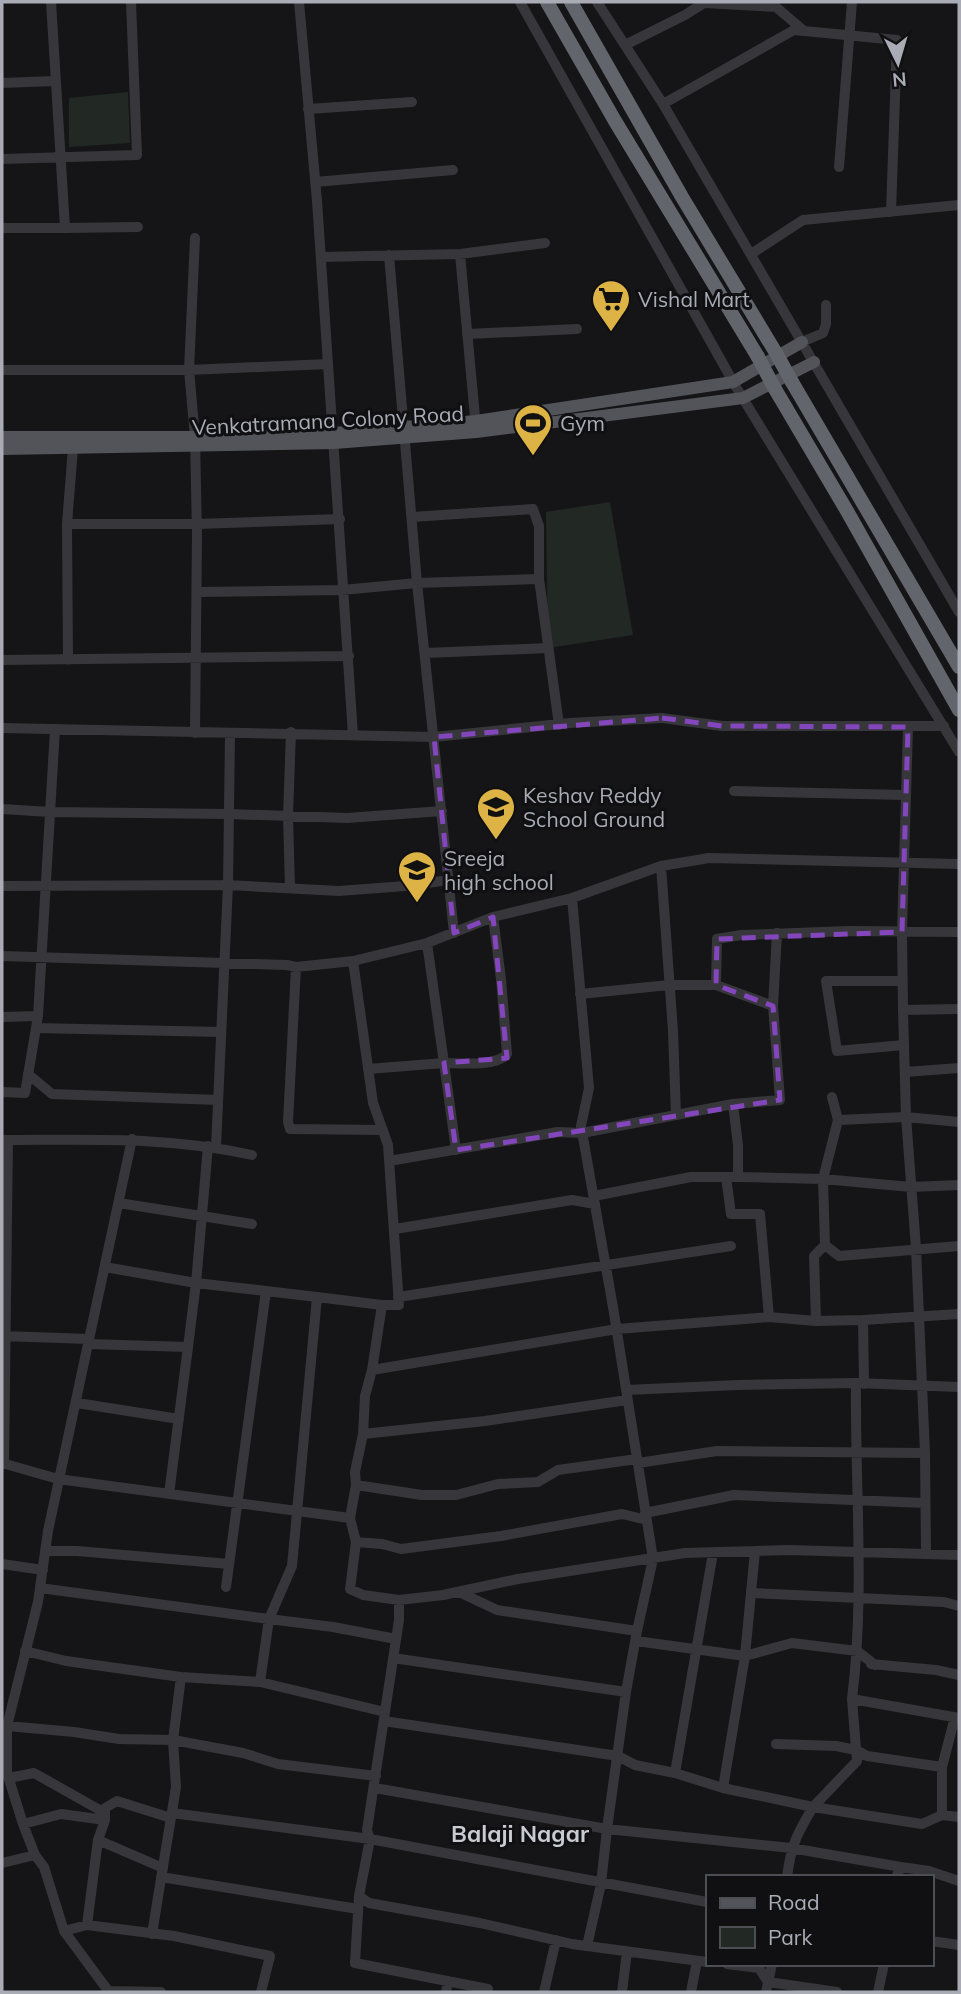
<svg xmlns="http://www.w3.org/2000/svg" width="961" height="1994" font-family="Mulish,sans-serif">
	<rect width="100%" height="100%" fill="#151517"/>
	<path fill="#222823" d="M128,92L130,143L69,147V98Z
		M610,502L633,635L548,648L546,512Z"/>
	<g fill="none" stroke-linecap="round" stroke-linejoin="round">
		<path stroke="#37373b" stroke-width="10" d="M299,2L317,201L353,735
			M520,2L736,387L959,752
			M597,2L663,104L959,612
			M625,45L685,15L704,3L776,7L803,30
			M2,83L55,81
			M663,104L794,30L897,40L891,212
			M308,109L412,102
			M2,159L137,155L131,2
			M839,167L852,2
			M315,182L453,170
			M2,228H65L51,2
			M65,228L138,227
			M460,254L476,428
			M751,254L803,220L959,205
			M389,255L417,583L454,933
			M321,257L460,254L545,243
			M467,334L577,329
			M802,342L823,333L826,324V305
			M2,370H189L328,364
			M412,517L533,509L539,526V579L559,725
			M67,524H197L340,519
			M197,592L342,590L417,583L539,579
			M426,653L548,648
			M2,660L349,656
			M68,660L67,524L73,448
			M908,727L902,932L903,1010L906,1117L916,1248L925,1453
			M2,728L434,737L570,723L662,718L722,726H944
			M195,733L197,535L195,437L189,370L195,238
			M734,791L905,795
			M2,809L50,812L229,814L347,818L442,811
			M2,886L228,885L339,891L405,886L449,880
			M290,888L288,816L291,732
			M2,956L287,965L296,967L353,961L427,943L493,917L572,898
			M353,961L373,1103L388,1145L399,1305H382
			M296,967L288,1122L290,1129L383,1130
			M902,981H826L837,1051L904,1045
			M716,985L717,939L741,935L849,931L959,932
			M580,994L669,985H716L773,1006L780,1100L733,1104L738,1145V1177H691L594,1196
			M773,1006L777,933
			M903,1010L959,1009
			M38,1016L55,729
			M2,1017L38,1016L25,1093L2,1092
			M36,1028L221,1032
			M368,1069L444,1063L427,943
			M905,1072L959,1068
			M28,1074L52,1094L218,1100
			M832,1097L838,1120L906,1117L959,1122
			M676,1115L733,1104
			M132,1139L88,1344L188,1347L169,1494
			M2,1140C87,1140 169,1136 252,1155
			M208,1146L196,1283L266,1291L226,1587
			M216,1147L228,885L230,734
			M456,1150L444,1063C460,1063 496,1067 507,1054L501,979L493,917
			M389,1161L558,1132L582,1133L676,1115L673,1031L661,866
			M738,1177L823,1179L838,1120
			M119,1203L252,1224
			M395,1229L572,1200L595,1204
			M825,1245L839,1256L959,1246
			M105,1267L196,1283L188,1347
			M266,1291L317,1297
			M398,1297L731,1246
			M769,1317L816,1321L863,1320L959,1314
			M863,1320L864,1384
			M816,1321L814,1256L825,1245L823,1179L911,1187L959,1185
			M2,1336L89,1339
			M88,1344L48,1531L38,1602L7,1726V1773L23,1824L35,1855L44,1867L64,1931L109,1992
			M372,1370L617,1329L769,1317L760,1214H731L726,1177
			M626,1390L738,1385L856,1383L959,1387
			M77,1403L179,1419
			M363,1434L485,1421L627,1400
			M2,1463L58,1479L350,1518L356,1485L355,1472L363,1434L365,1396L372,1370L382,1305L317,1297L292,1566L269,1619L40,1588
			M638,1463L717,1451L925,1453L926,1554
			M4,1464L8,1140
			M356,1485L422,1495H456L498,1484L538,1482L558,1470L637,1459
			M645,1513L734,1495L925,1503
			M350,1518L356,1542L382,1544L401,1549L501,1536L622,1514L647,1520
			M356,1542L350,1589L363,1595L399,1600L443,1595L518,1579L685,1553L789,1550L959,1555
			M45,1551H77L229,1564
			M755,1551L745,1656L792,1643L857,1651L875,1665
			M2,1564L43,1570
			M459,1592L497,1610L637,1631L626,1692
			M751,1593L944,1602L959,1606
			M399,1600V1620L367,1830L370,1839L359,1896L355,1963L488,1989L487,1992
			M637,1631L653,1559L613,1307L581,1126L589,1088L572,898L661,866L709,858L959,864
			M636,1641L745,1656L723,1788
			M25,1651L66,1661L181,1677
			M393,1658L626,1692L607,1829L791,1848L901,1867
			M871,1664L936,1670L959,1675
			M260,1682L269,1619L333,1627L396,1639
			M852,1699C865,1595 855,1489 856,1383
			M959,1718L852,1699L857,1761L813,1807L922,1824L942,1815L959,1817
			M384,1721L618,1756L635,1765L675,1773L723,1788L813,1807C797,1834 791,1845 787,1877
			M7,1726L74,1732L119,1739L173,1740L243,1753L278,1764L376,1776
			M776,1744L836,1746L856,1750L867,1756L942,1767
			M675,1773L713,1553
			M9,1778L34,1773L105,1813
			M375,1788L607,1829L601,1884L587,1946
			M172,1813L370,1839L707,1902
			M942,1815V1767L955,1717
			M23,1824L61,1814L105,1820
			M2,1863L35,1855
			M163,1868L98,1840L105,1820V1808L117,1801L171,1818
			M161,1877L358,1909
			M896,1877L901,1867L929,1871L959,1881
			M359,1896L369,1903L480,1923L572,1944L707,1962
			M87,1925L98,1840
			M64,1931L87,1925L174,1936L270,1956L261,1992
			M152,1934L176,1787L173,1740L181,1677L260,1682L385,1712
			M931,1941L959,1945
			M727,1964L759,1968L768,1982L837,1992
			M108,1991L161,1992
			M446,1992L448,1981
			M544,1992L556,1940
			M622,1992L627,1952
			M691,1992L697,1961
			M766,1992L772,1964
			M878,1992L884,1964"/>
		<path stroke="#53545a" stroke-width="12" d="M2,437H195L333,433L476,421L733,382L802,342
			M2,449L334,443L476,432L743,398L814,362"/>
		<path stroke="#63656c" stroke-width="14" d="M547,2L615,121L758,357
			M571,2L682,197L776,353
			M792,382L959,667
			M775,389L847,511L959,710"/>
		<path stroke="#63656c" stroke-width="14" d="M776,353L792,382
			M758,357L775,389"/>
	</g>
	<path fill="none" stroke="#8446bd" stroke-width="5" stroke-dasharray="14 9" stroke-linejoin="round" d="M662,718L722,726L908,727L902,932L717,939L716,985L773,1006L780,1100L456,1150L444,1063L507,1058L493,917L454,933L434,737Z"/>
	<defs>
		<symbol id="supermarket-pin" viewBox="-11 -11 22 30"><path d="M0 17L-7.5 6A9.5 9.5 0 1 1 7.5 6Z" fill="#deb346" stroke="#101012"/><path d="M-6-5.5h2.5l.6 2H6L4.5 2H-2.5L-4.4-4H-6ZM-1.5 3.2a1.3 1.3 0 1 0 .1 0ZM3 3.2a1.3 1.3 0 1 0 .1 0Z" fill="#111"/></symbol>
		<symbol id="stadium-pin" viewBox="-11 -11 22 30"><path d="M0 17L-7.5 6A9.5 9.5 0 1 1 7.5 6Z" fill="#deb346" stroke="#101012"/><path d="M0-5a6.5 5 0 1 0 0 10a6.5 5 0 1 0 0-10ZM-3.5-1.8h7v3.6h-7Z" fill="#111"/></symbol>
		<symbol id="school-pin" viewBox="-11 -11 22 30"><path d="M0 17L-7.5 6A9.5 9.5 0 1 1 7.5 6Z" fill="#deb346" stroke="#101012"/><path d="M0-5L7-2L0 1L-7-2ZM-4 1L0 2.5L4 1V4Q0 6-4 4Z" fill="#111"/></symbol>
	</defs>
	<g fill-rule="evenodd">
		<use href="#supermarket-pin" x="589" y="277" width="44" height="60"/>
		<use href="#stadium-pin" x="511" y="401" width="44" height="60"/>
		<use href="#school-pin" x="474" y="785" width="44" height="60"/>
		<use href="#school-pin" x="395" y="848" width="44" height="60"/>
	</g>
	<g text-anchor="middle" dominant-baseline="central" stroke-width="6" stroke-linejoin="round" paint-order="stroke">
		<g font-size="21" fill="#a9acb5" stroke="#101012" text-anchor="start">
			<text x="638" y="299">Vishal Mart</text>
			<text x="560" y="423">Gym</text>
			<text x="523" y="795">Keshav Reddy<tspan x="523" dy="24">School Ground</tspan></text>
			<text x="444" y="858">Sreeja<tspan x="444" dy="24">high school</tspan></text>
		</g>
		<g font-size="21" fill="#a9acb5" stroke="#101012">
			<text transform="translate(328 420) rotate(-3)">Venkatramana Colony Road</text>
		</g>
		<g font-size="23" font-weight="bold" fill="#c9cbd2" stroke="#101012">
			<text x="520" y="1833">Balaji Nagar</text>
		</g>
	</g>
	<rect width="961" height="1994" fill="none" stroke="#a9acb5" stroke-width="7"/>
	<rect x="706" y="1875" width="228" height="91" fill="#101012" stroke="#4d4e53" stroke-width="2"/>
	<rect x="720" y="1898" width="35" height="10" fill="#53545a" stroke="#4d4e53" stroke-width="2"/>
	<text x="768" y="1910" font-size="21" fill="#a9acb5">Road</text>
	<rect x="720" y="1927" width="35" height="21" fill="#222823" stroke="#4d4e53" stroke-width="2"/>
	<text x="768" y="1945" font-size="21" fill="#a9acb5">Park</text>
	<g transform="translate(898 63) rotate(175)" stroke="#101012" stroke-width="5" paint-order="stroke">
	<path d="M0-5L12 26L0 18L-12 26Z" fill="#a9acb5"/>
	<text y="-10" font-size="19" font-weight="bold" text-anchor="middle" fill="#a9acb5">N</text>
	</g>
</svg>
